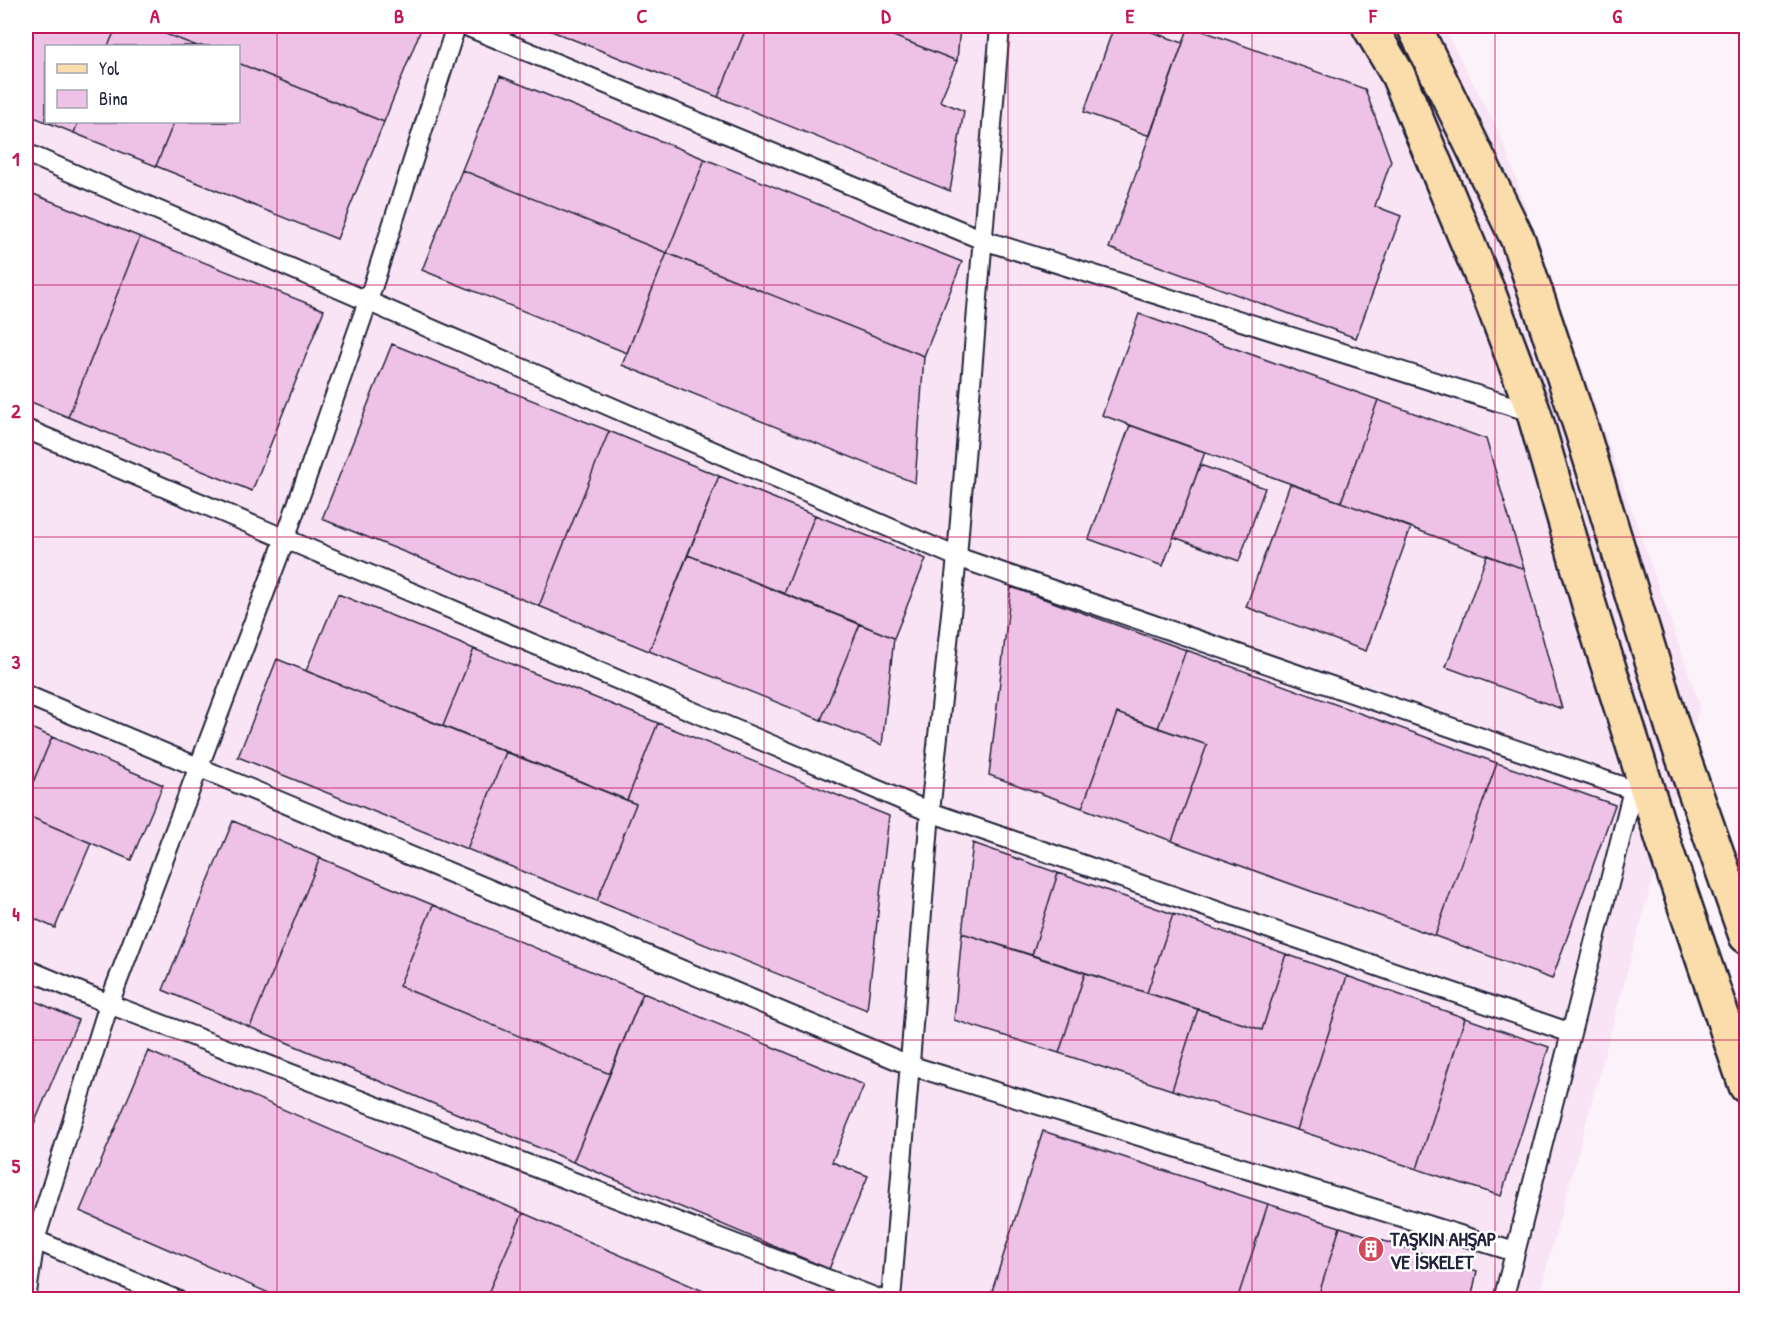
<svg xmlns="http://www.w3.org/2000/svg" width="1772" height="1325" font-family="'Patrick Hand',sans-serif">
	<rect width="100%" height="100%" fill="#fcf3fa"/>
	<filter id="ink" filterUnits="userSpaceOnUse"><feTurbulence type="fractalNoise" baseFrequency=".0167" numOctaves="2"/><feDisplacementMap in="SourceGraphic" scale="12" xChannelSelector="R" yChannelSelector="G"/><feConvolveMatrix kernelMatrix="1 2 1 2 8 2 1 2 1" color-interpolation-filters="sRGB"/></filter>
	<g filter="url(#ink)">
		<path fill="#f8e4f4" fill-rule="evenodd" d="M26,26H1443L1501,136L1700,705L1538,1299H26ZM46,46H238V122H46Z"/>
		<path fill="#eec1e6" stroke="#22223b" stroke-width="1.5" d="M26,26H117L108,46H46V122H78L74,133L26,114Z
			M117,26H145L197,46H108Z
			M145,26H413L421,29L384,122L238,63V46H197Z
			M539,26H747L718,97Z
			M747,26H868L957,61L940,101L964,111L950,191L718,97Z
			M868,26H960L957,61Z
			M1114,26H1135L1183,43L1150,136L1084,112Z
			M1189,26L1365,89L1391,161L1375,206L1401,216L1356,338L1109,248Z
			M238,63L384,122L337,239L156,166L174,122H238Z
			M500,76L705,159L667,253L462,170Z
			M78,122H174L156,166L74,133Z
			M705,159L962,262L924,356L667,253Z
			M462,170L667,253L627,353L422,270Z
			M26,191L140,237L68,417L26,400Z
			M140,237L324,310L252,491L68,417Z
			M667,253L924,356L915,483L622,365Z
			M1139,314L1378,400L1341,502L1102,415Z
			M392,344L609,431L539,606L322,519Z
			M1378,400L1486,439L1524,569L1341,502Z
			M1130,425L1205,452L1163,566L1089,539Z
			M609,431L719,476L649,651L539,606Z
			M1200,465L1265,488L1239,561L1174,537Z
			M719,476L815,515L784,594L688,555Z
			M1290,484L1411,527L1366,651L1246,607Z
			M815,515L926,559L894,638L784,594Z
			M688,555L860,624L821,720L649,651Z
			M1487,555L1524,569L1562,709L1446,667Z
			M1011,587L1186,650L1158,728L1117,713L1082,808L989,775Z
			M338,594L474,649L443,726L306,671Z
			M860,624L894,638L882,745L821,720Z
			M474,649L658,723L627,800L443,726Z
			M1186,650L1497,763L1435,936L1172,841L1207,745L1158,728Z
			M277,659L506,752L467,849L238,757Z
			M1117,713L1207,745L1172,841L1082,808Z
			M658,723L889,816L867,1010L597,901L636,804L627,800Z
			M26,726L52,737L26,799Z
			M52,737L163,785L131,860L26,815V799Z
			M506,752L636,804L597,901L467,849Z
			M1497,763L1615,805L1552,979L1435,936Z
			M26,815L91,843L55,928L26,915Z
			M233,821L320,858L250,1027L163,990Z
			M973,843L1058,873L1032,955L962,933Z
			M320,858L433,905L399,986L610,1074L573,1162L250,1027Z
			M1058,873L1173,914L1147,993L1032,955Z
			M433,905L643,993L610,1074L399,986Z
			M1173,914L1286,954L1262,1030L1147,993Z
			M962,933L1085,973L1059,1053L954,1020Z
			M1286,954L1347,976L1297,1130L1172,1090L1198,1009L1262,1030Z
			M1085,973L1198,1009L1172,1090L1059,1053Z
			M1347,976L1465,1018L1417,1169L1297,1130Z
			M643,993L864,1085L832,1162L868,1176L829,1269L573,1162Z
			M26,997L78,1020L26,1143Z
			M1465,1018L1549,1047L1501,1196L1417,1169Z
			M148,1051L523,1213L485,1300H285L80,1211Z
			M1043,1131L1268,1204L1237,1300H1020L992,1291Z
			M1268,1204L1340,1227L1317,1300H1237Z
			M523,1213L724,1300H485Z
			M1340,1227L1477,1271L1471,1300H1317Z"/>
		<g fill="none" stroke-linecap="round" stroke-linejoin="round">
			<defs>
				<path id="service" d="M466,26L983,240L1534,413
					M26,153L957,557L1633,790L1647,789
					M26,429L930,812L1571,1033
					M26,695L909,1065L1515,1252
					M26,969L109,1004L882,1300
					M26,1236L177,1300
					M26,1299L35,1240L109,1004L285,539L368,301L456,26
					M891,1300L930,812L957,557L1000,26
					M1503,1300L1633,790"/>
				<path id="primary" d="M1369,26L1398,75L1489,294L1534,413L1590,608L1668,856L1746,1086
					M1414,26L1518,240L1582,431L1674,732L1746,936"/>
			</defs>
			<use href="#service" stroke="#22223b" stroke-width="22"/>
			<use href="#primary" stroke="#22223b" stroke-width="38"/>
			<use href="#service" stroke="#fff" stroke-width="18"/>
			<use href="#primary" stroke="#faddab" stroke-width="33"/>
		</g>
	</g>
	<path fill="none" stroke="#c2185b" stroke-width="1.5" stroke-opacity="0.55" d="M277,26V1300M520,26V1300M764,26V1300M1008,26V1300M1252,26V1300M1495,26V1300M26,285H1746M26,537H1746M26,788H1746M26,1040H1746"/>
	<defs>
		<symbol id="building-disc" viewBox="-11 -11 22 22"><circle r="9.5" fill="#d1495b" stroke="#fff"/><path d="M-4-6H4V6H1V3H-1V6H-4ZM-2.5-4.3h1.7v1.8h-1.7ZM.8-4.3h1.7v1.8H.8ZM-2.5-1h1.7V.8h-1.7ZM.8-1h1.7V.8H.8Z" fill="#fff"/></symbol>
	</defs>
	<g fill-rule="evenodd">
		<use href="#building-disc" x="1356" y="1234" width="30" height="30"/>
	</g>
	<g text-anchor="middle" dominant-baseline="central" stroke-width="5" stroke-linejoin="round" paint-order="stroke">
		<g font-size="20" font-weight="bold" fill="#22223b" stroke="#fff" text-anchor="start">
			<text x="1390" y="1238">TAŞKIN AHŞAP<tspan x="1390" dy="23">VE İSKELET</tspan></text>
		</g>
	</g>
	<rect width="1772" height="1325" fill="none" stroke="#fff" stroke-width="66"/>
	<rect x="45" y="45" width="195" height="78" fill="#ffffff" stroke="#a7a7b1" stroke-width="1.5"/>
	<rect x="57" y="64" width="30" height="9" fill="#faddab" stroke="#a7a7b1" stroke-width="1.5"/>
	<text x="99" y="75" font-size="18" fill="#22223b">Yol</text>
	<rect x="57" y="90" width="30" height="18" fill="#eec1e6" stroke="#a7a7b1" stroke-width="1.5"/>
	<text x="99" y="105" font-size="18" fill="#22223b">Bina</text>
	<rect x="33" y="33" width="1706" height="1259" fill="none" stroke="#c2185b" stroke-width="2"/>
	<g font-size="20" text-anchor="middle" font-weight="bold" fill="#c2185b">
		<text x="155" y="23">A</text>
		<text x="399" y="23">B</text>
		<text x="642" y="23">C</text>
		<text x="886" y="23">D</text>
		<text x="1130" y="23">E</text>
		<text x="1373" y="23">F</text>
		<text x="1617" y="23">G</text>
		<text x="16" y="166">1</text>
		<text x="16" y="418">2</text>
		<text x="16" y="669">3</text>
		<text x="16" y="921">4</text>
		<text x="16" y="1173">5</text>
	</g>
</svg>
